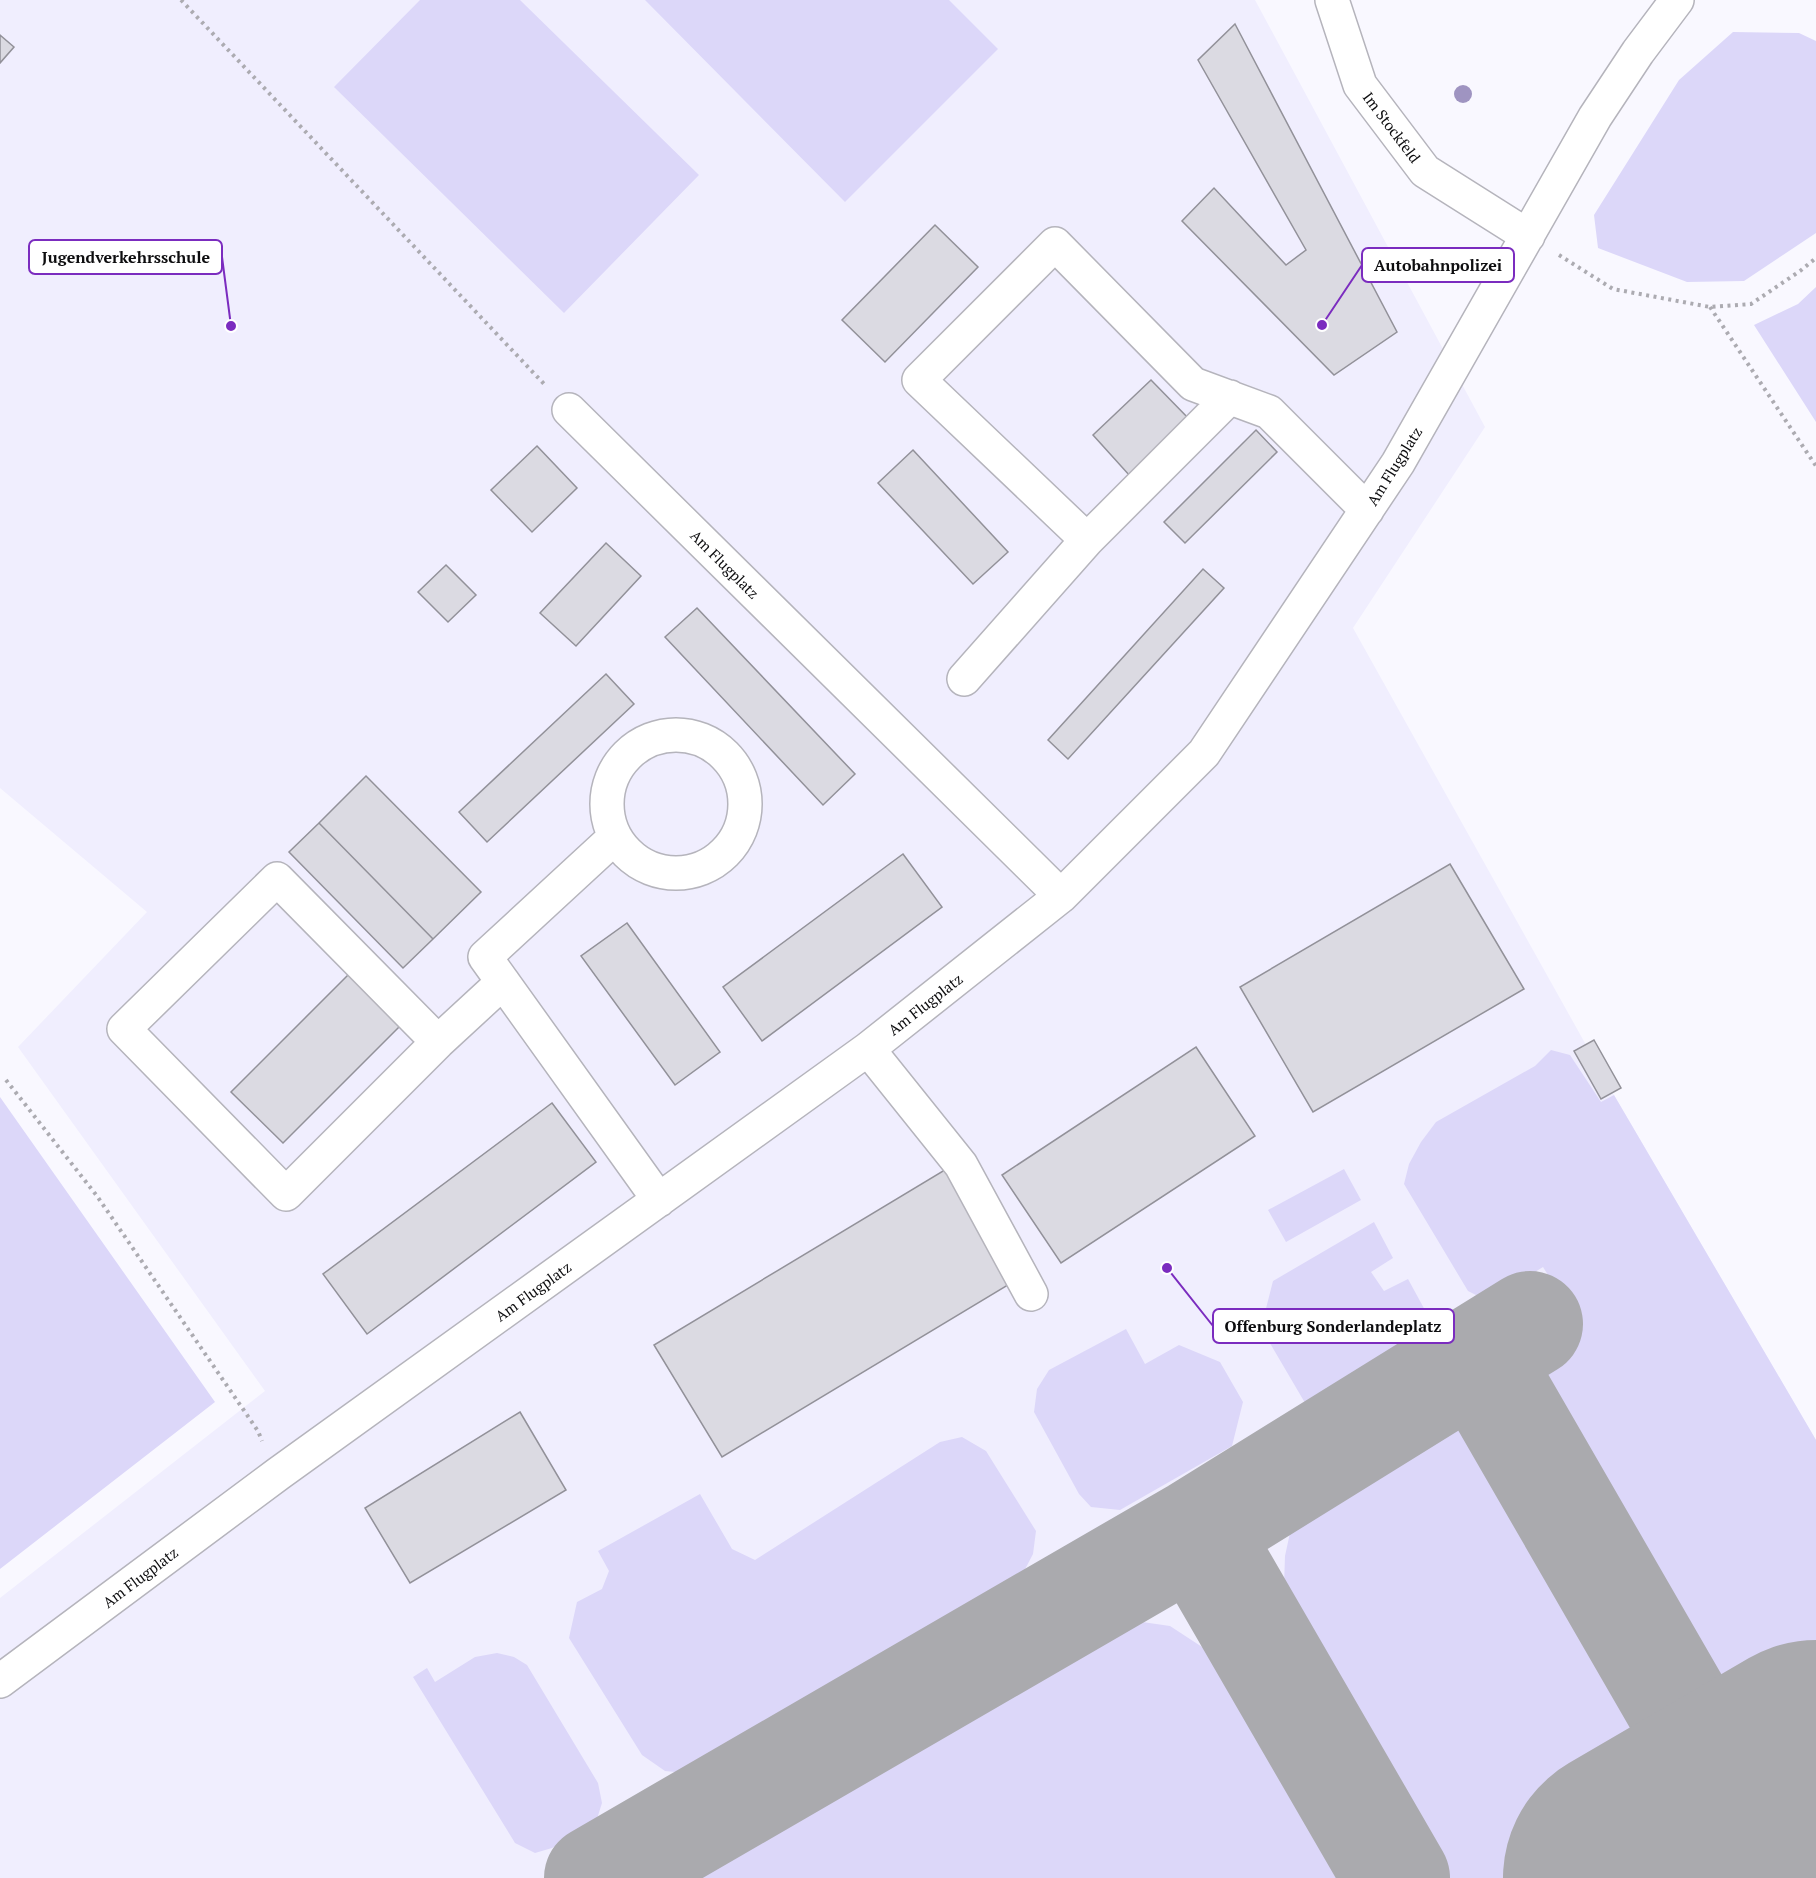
<svg xmlns="http://www.w3.org/2000/svg" width="1816" height="1878" font-family="'PT Serif',serif">
	<rect width="100%" height="100%" fill="#f9f8ff"/>
	<path fill="#f0eefe" d="M0,0H1255L1485,427L1353,628L1614,1095L1816,1440V1878H0V1598L265,1391L18,1047L147,912L0,788Z"/>
	<path fill="#dcd7f9" d="M420,0H520L699,175L564,313L334,87Z
		M645,0H949L998,49L845,202Z
		M1733,32L1799,33L1816,41V233L1744,281L1687,282L1598,248L1594,215L1679,80Z
		M1816,287V422L1754,325L1798,304Z
		M1551,1050L1570,1055L1601,1102L1614,1095L1816,1440V1729L1804,1712L1724,1761L1491,1360L1571,1312L1543,1267L1488,1301L1468,1291L1404,1184L1409,1164L1421,1142L1436,1122L1535,1066Z
		M0,1097L215,1402L0,1569Z
		M1344,1169L1361,1200L1286,1242L1268,1210Z
		M1374,1222L1393,1258L1371,1272L1384,1291L1408,1279L1426,1312L1417,1345L1308,1408L1261,1328L1273,1281Z
		M1126,1329L1145,1364L1179,1345L1220,1362L1243,1402L1232,1446L1120,1510L1091,1507L1079,1494L1034,1412L1037,1389L1049,1370Z
		M1473,1370L1703,1773L1529,1878H1426L1411,1861L1304,1668L1283,1616L1285,1556L1298,1496L1343,1450Z
		M962,1437L986,1451L1036,1531L1033,1554L1020,1579L695,1774L665,1771L642,1755L569,1638L577,1602L602,1589L609,1571L598,1551L700,1494L732,1549L755,1560L940,1442Z
		M1080,1613L1170,1626L1245,1675L1342,1824L1356,1878H633Z
		M497,1653L514,1657L527,1665L598,1783L602,1803L596,1822L552,1848L535,1853L515,1843L413,1677L427,1668L435,1682L475,1657Z
		M1816,1841V1878H1754Z"/>
	<g fill="none" stroke-linecap="round" stroke-linejoin="round">
		<path stroke="#aaaaae" stroke-width="106" d="M1477,1357L1742,1816
			M1196,1531L1397,1878
			M597,1878L1196,1531L1530,1324"/>
		<path stroke="#aaaaae" stroke-width="266" d="M1636,1878L1816,1773"/>
	</g>
	<path fill="#dbdae2" stroke="#929199" stroke-width="1.5" d="M1235,24L1397,332L1334,375L1182,221L1214,188L1286,265L1306,250L1198,60Z
		M0,35L14,47L0,63Z
		M935,225L978,267L885,362L842,320Z
		M1151,380L1190,420L1130,476L1093,435Z
		M1256,430L1277,452L1185,543L1164,522Z
		M537,446L577,488L532,532L491,490Z
		M913,450L1008,552L973,584L878,483Z
		M606,543L641,576L576,646L540,613Z
		M446,565L476,595L448,622L418,592Z
		M1203,569L1224,588L1068,759L1048,740Z
		M697,608L855,774L823,805L665,637Z
		M606,674L634,704L487,842L459,812Z
		M366,776L481,892L433,939L319,823Z
		M319,823L433,939L403,968L289,852Z
		M903,854L942,907L762,1041L723,987Z
		M1450,864L1524,989L1313,1112L1240,987Z
		M627,923L720,1052L675,1085L581,956Z
		M351,972L403,1023L283,1143L231,1092Z
		M1594,1040L1621,1088L1601,1099L1574,1051Z
		M1196,1047L1255,1136L1061,1263L1002,1175Z
		M552,1103L596,1162L367,1334L323,1274Z
		M953,1165L1021,1277L722,1457L654,1345Z
		M520,1412L566,1490L410,1583L365,1508Z"/>
	<g fill="none" stroke-linecap="round" stroke-linejoin="round">
		<defs>
			<path id="minor" d="M1332,0L1360,85L1425,171L1528,236
				M1230,397L1087,540L919,380L1055,244L1193,384L1269,412L1367,510
				M569,410L1061,896
				M964,679L1087,540
				M607 804a69 69 0 1 1 138 0a69 69 0 1 1-138 0Z
				M614,838L485,957L659,1200
				M438,1042L277,879L124,1029L286,1194L438,1042L503,982
				M868,1049L961,1165L1031,1294
				M0,1681L278,1474L868,1049L1061,896L1204,753L1398,463L1595,117L1638,52L1677,0"/>
		</defs>
		<use href="#minor" stroke="#b5b4bc" stroke-width="36"/>
		<path stroke="#acabb1" stroke-width="4" stroke-dasharray="3 4.5" stroke-linecap="butt" d="M181,0L545,385
			M1559,255L1613,289L1710,307L1751,304L1800,271L1816,258
			M1710,307L1816,466
			M6,1080L97,1196L258,1431L262,1441"/>
		<use href="#minor" stroke="#fff" stroke-width="33"/>
	</g>
	<circle fill="#9f94c1" cx="1463" cy="94" r="9"/>
	<g text-anchor="middle" dominant-baseline="central" stroke-width="4.5" stroke-linejoin="round" paint-order="stroke">
		<g font-size="15" fill="#0d0d0f" stroke="#fff">
			<text transform="translate(1392 127) rotate(53)">Im Stockfeld</text>
			<text transform="translate(1394 466) rotate(-58)">Am Flugplatz</text>
			<text transform="translate(725 564) rotate(45)">Am Flugplatz</text>
			<text transform="translate(925 1004) rotate(-38)">Am Flugplatz</text>
			<text transform="translate(533 1291) rotate(-36)">Am Flugplatz</text>
			<text transform="translate(140 1577) rotate(-37)">Am Flugplatz</text>
		</g>
	</g>
	<path fill="none" stroke="#7b2cbf" stroke-width="2" d="M231 326L222 257M1322 325L1362 265M1167 1268L1213 1326"/>
	<g fill="#7b2cbf" stroke="#fff" stroke-width="2">
		<circle cx="231" cy="326" r="6"/>
		<circle cx="1322" cy="325" r="6"/>
		<circle cx="1167" cy="1268" r="6"/>
	</g>
	<g fill="#fff" stroke="#7b2cbf" stroke-width="2">
		<rect x="29" y="240" width="193" height="34" rx="6"/>
		<rect x="1362" y="248" width="152" height="34" rx="6"/>
		<rect x="1213" y="1309" width="241" height="34" rx="6"/>
	</g>
	<g font-size="16" text-anchor="middle" font-weight="bold" fill="#0d0d0f">
		<text x="126" y="263">Jugendverkehrsschule</text>
		<text x="1438" y="271">Autobahnpolizei</text>
		<text x="1333" y="1332">Offenburg Sonderlandeplatz</text>
	</g>
</svg>
